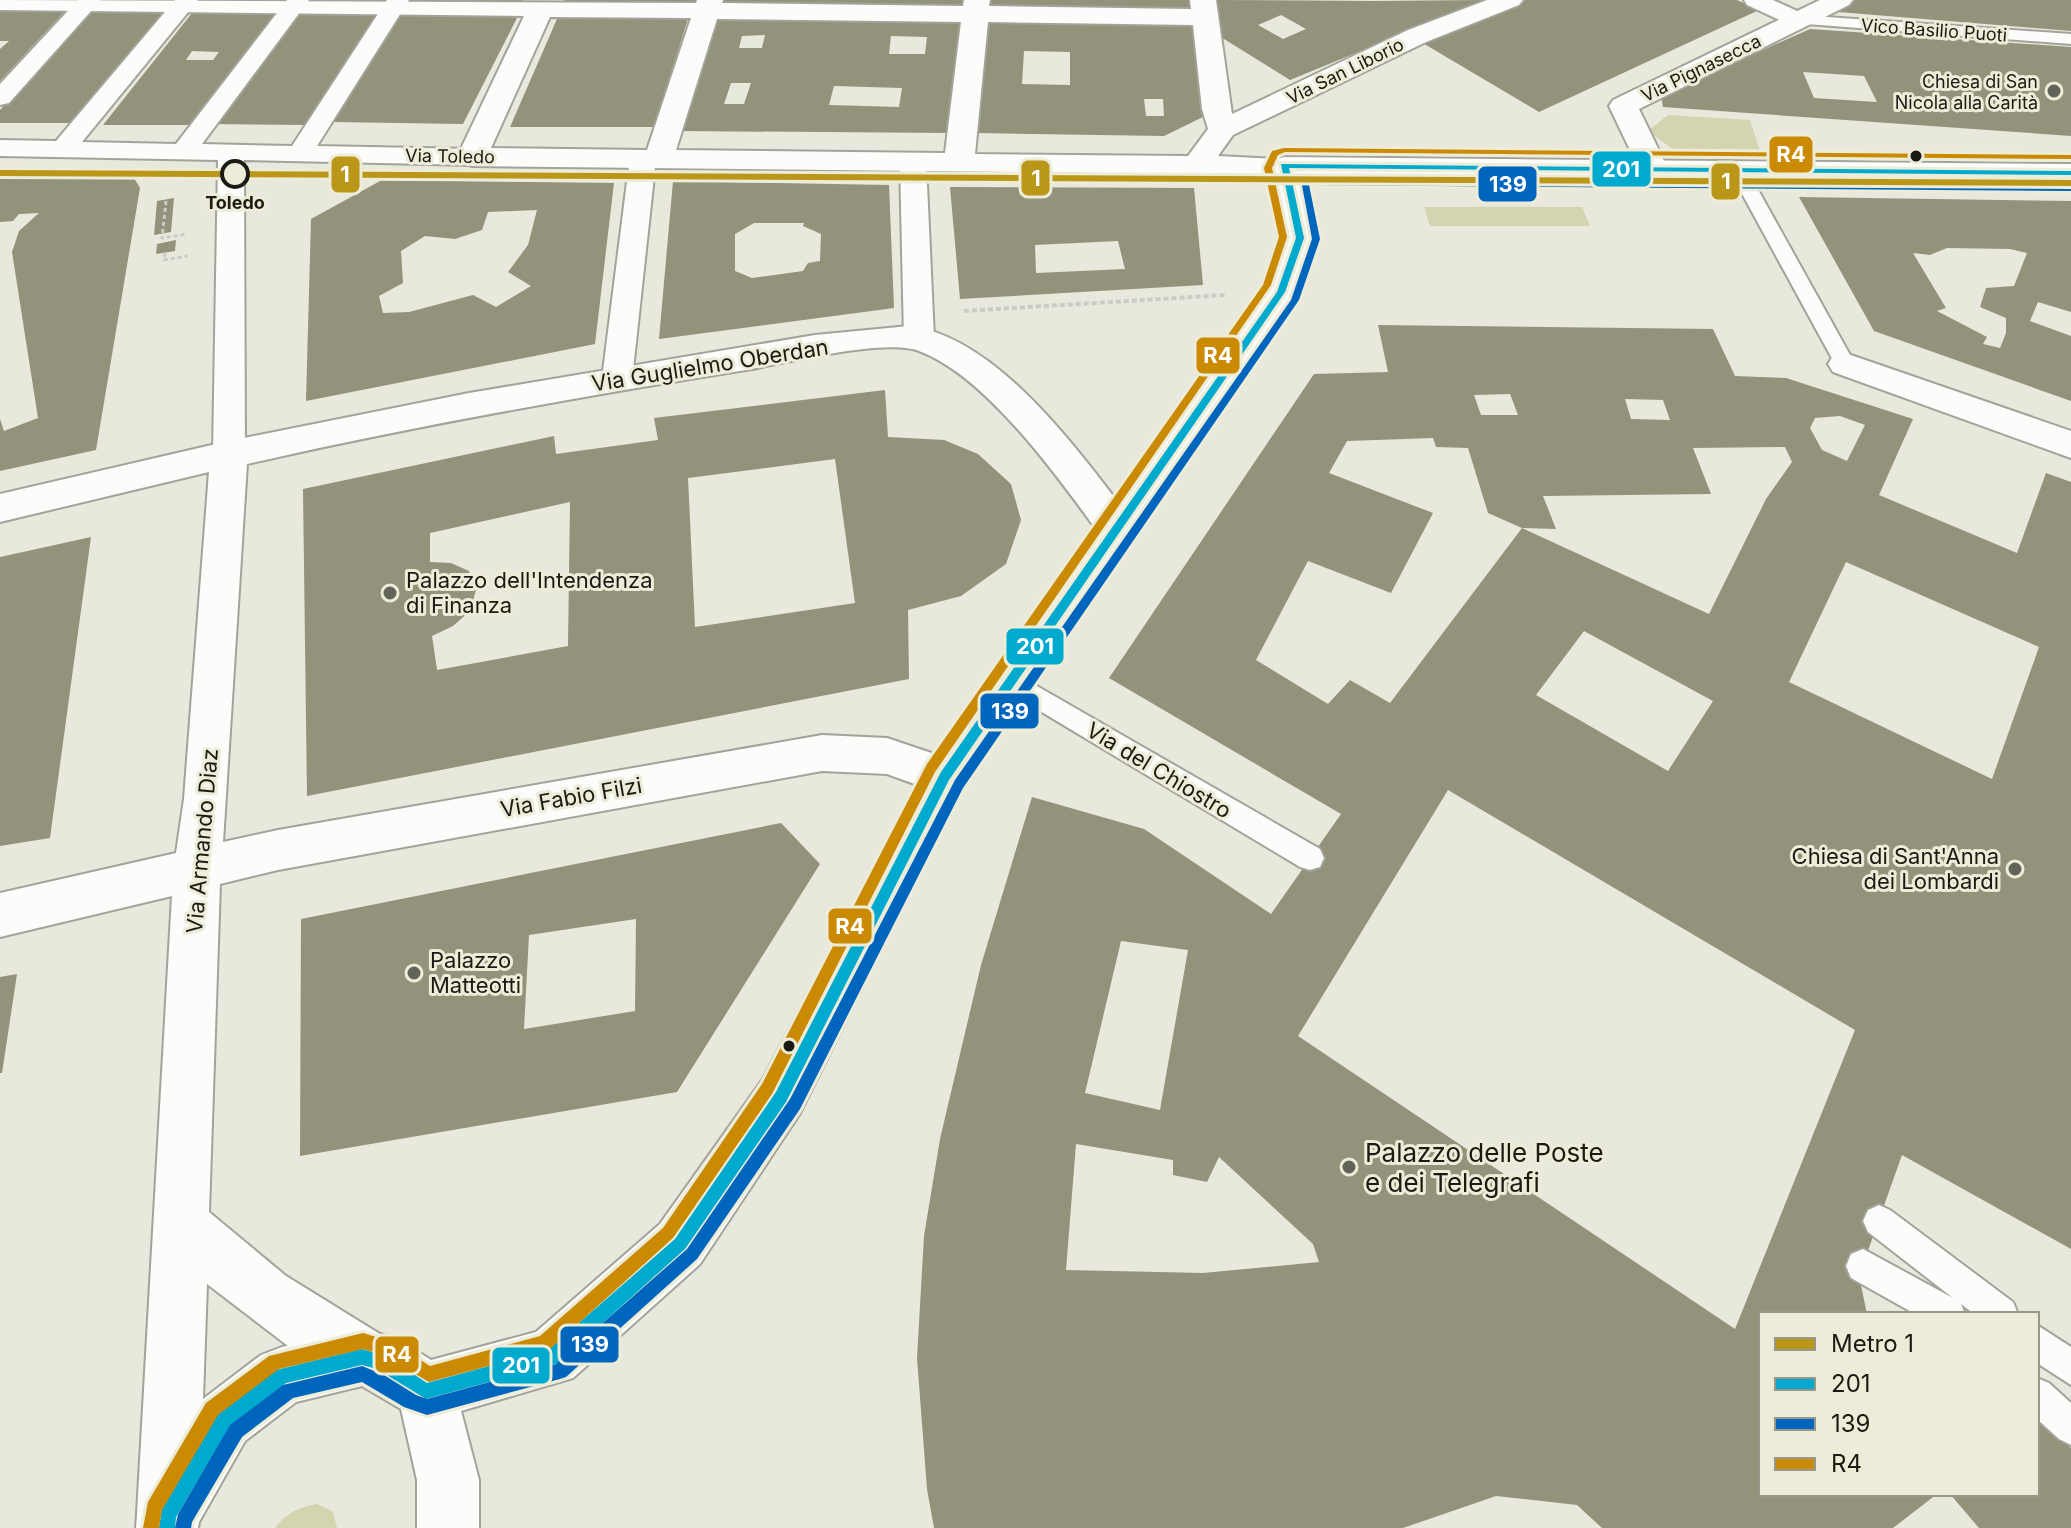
<svg xmlns="http://www.w3.org/2000/svg" width="2071" height="1528" font-family="Inter,sans-serif">
	<rect width="100%" height="100%" fill="#e8e8dc"/>
	<path fill="#d5d4b1" d="M1668,115L1750,120L1762,157L1678,153L1648,131Z
		M1424,207H1582L1590,226H1430Z
		M317,1504L333,1512L337,1528H275C286,1513 299,1507 317,1504Z"/>
	<path fill="#93927a" fill-rule="evenodd" d="M432,0H522L521,3H432Z
		M565,0H698L696,5L563,3Z
		M724,0H966V8L722,7Z
		M990,0H1192L1193,11L989,7Z
		M1218,0L1374,1L1485,0L1290,80L1216,34L1213,3ZM1281,15L1306,29L1283,39L1258,25Z
		M1523,0H1737L1759,10L1539,112L1421,42Z
		M1850,0H2071V31L1826,11Z
		M90,9L170,10L76,123H0V110Z
		M0,10L65,11L0,81V49L9,41H0Z
		M192,13H279L197,125H103ZM192,51L219,52L213,60H186Z
		M300,13L378,15L309,125L209,124L285,22H294Z
		M400,15L518,16L463,124L334,122Z
		M557,19H688L654,127H510Z
		M716,19L962,21L949,133L678,131ZM765,35L762,48H739L742,36ZM891,36L927,37L925,54H889ZM731,83H751L744,104H724ZM834,86L902,88L899,107L829,105Z
		M988,20L1194,23L1203,117L1164,136L977,133ZM1024,51L1070,52V85L1022,84ZM1144,99H1163L1164,116H1146Z
		M1810,29L2071,47V136L1663,107L1661,95ZM1803,72L1864,76L1877,102L1814,98Z
		M0,175H120L134,178L140,188L96,450L0,471V419L4,431L38,418L12,252L19,231L39,213L19,214L13,221L0,222Z
		M382,180L614,183L595,344L306,401L311,219ZM537,210L528,245L508,272L531,286L496,307L473,295L409,312L383,313L379,296L403,283L401,251L425,236L455,239L482,230L488,212Z
		M673,181L889,185L894,308L659,339ZM754,223H804L803,226L821,234L820,261L808,263L803,271L752,278L735,271V234Z
		M950,187L1194,188L1203,285L960,299ZM1118,241L1125,269L1036,273L1035,245Z
		M1799,197L2071,201V312L2038,302L2030,321L2071,336V401L1874,331ZM1947,248L2010,249L2027,253L2014,286L1986,288L1980,307L2006,318V333L2000,348L1983,344L1987,337L1937,311L1946,308L1913,253L1930,255Z
		M174,198L171,232L154,235L157,201Z
		M176,240L175,251L156,254L157,244Z
		M1378,325L1713,329L1735,376L1786,378L1913,419L1879,495L2017,553L2046,473L2071,482V1249L1902,1155L1859,1276L1867,1314H1761V1494H1937L1893,1528H1602L1577,1505L1496,1496L1403,1528H934L927,1489L917,1358L924,1236L940,1139L981,965L1032,797L1144,829L1271,914L1341,814L1109,678L1314,374L1388,372ZM1510,394L1518,415H1481L1474,395ZM1625,399L1663,400L1670,420L1631,419ZM1840,416L1865,425L1847,461L1822,450L1810,428L1815,418ZM1433,438L1436,447L1468,448L1488,513L1522,528L1556,529L1543,496L1711,494L1693,448L1785,447L1792,462L1766,499L1709,614L1522,528L1390,703L1350,680L1328,704L1256,660L1308,561L1391,593L1433,513L1329,473L1347,441ZM1846,562L2039,647L1992,779L1789,682ZM1584,631L1713,701L1668,771L1536,695ZM1448,790L1855,1030L1735,1329L1298,1036ZM1121,941L1188,950L1160,1110L1085,1093ZM1076,1144L1173,1160V1175L1207,1182L1219,1157L1313,1244L1319,1262L1203,1273L1066,1270Z
		M885,390L888,437L944,440L978,454L1011,484L1021,520L1006,564L961,596L908,610L909,679L307,796L303,489L554,436L556,454L658,440L654,418ZM835,459L855,603L695,627L688,478ZM570,502L568,646L437,670L432,636L453,626L470,611L476,590L469,571L451,563L430,562V533Z
		M91,537L50,838L0,846V557Z
		M781,823L820,864L677,1092L300,1156L301,919ZM636,919L635,1011L524,1029L529,935Z
		M17,974L2,1073H0V977Z
		M2037,1416L2071,1448V1528H1979L1950,1494H2037Z"/>
	<g fill="none" stroke-linecap="round" stroke-linejoin="round">
		<defs>
			<path id="service" d="M1798,15L2071,34V44L1793,23V17Z
				M1737,163L1746,168L1855,364L1852,369H1838L1835,364L1728,168Z
				M1009,670L1320,849L1324,858L1320,867L1310,870L1300,867L1000,687L997,680L1000,673Z
				M1879,1205L1890,1210L2013,1302L2018,1314H1974L1961,1304L1965,1314H1915L1851,1278L1846,1266L1851,1254L1863,1249L1953,1298L1868,1232L1863,1221L1868,1210Z
				M2037,1325L2071,1347V1385L2037,1363Z
				M2037,1378L2049,1383L2071,1403V1445L2059,1439L2037,1419Z"/>
			<path id="pedestrian" d="M78,0H101L9,103L0,105V84Z
				M175,0H198L82,142L176,144L287,0H309L202,144L292,146L387,0H409L317,146L472,149L481,152L485,157L481,162L472,165L244,160L245,454L240,462L229,465L218,462L213,454L218,160L0,156V140L56,141Z
				M1744,0H1773L1806,15L1809,20L1806,25H1790L1747,5Z
				M643,150L652,153L656,158L632,379L628,386L617,389L606,386L602,379L630,158L634,153Z
				M913,154L922,157L926,162L934,338L929,345L919,348L909,345L904,338L900,162L904,157Z"/>
			<path id="minor" d="M0,0L696,3L697,0H723L722,3L963,6L964,0H990L989,6L1191,9L1190,0H1216L1232,114L1408,30L1487,0H1523L1519,5L1426,42L1233,135L1218,156L1295,160L1299,166L1295,172L1284,175L472,166L462,163L457,157L524,16L0,10ZM550,17L691,18L647,150L491,148ZM717,19L961,22L945,153L676,150ZM988,22L1193,25L1202,109L1208,129L1188,156L975,154Z
				M1820,0H1853L1849,5L1639,109L1667,167L1663,173L1652,176L1641,173L1609,106L1613,100Z
				M909,326C998,337 1079,452 1131,519L1136,529L1131,539L1117,543L1103,539C1061,481 987,376 919,351C887,338 789,362 752,369C583,396 414,426 247,464L223,842L278,830L822,735L887,738L961,763L967,776L961,789L945,795L887,774L822,771L278,870L220,884L209,1212L286,1276L383,1336L391,1357L383,1378L362,1386L292,1349L207,1284L199,1513L193,1528H143L137,1513L172,896L0,937V893L176,853L184,799L209,472L0,522V494L229,441L469,393L815,335Z
				M1845,353L2071,431V458L1833,372L1828,364L1833,356Z"/>
			<path id="secondary" d="M1284,157L2071,164V182L1301,175L1316,238L1297,292L961,789L799,1115L700,1264L573,1378L461,1411L479,1480V1528H417V1480L401,1409L362,1386L296,1402L245,1441L199,1522L198,1528H136L137,1515L146,1493L203,1399L261,1355L282,1347L362,1328L401,1341L431,1360L536,1332L660,1224L763,1079L929,763L1265,291L1284,238L1269,166L1273,160Z"/>
		</defs>
		<use href="#service" stroke="#a3a39b" stroke-width="4"/>
		<use href="#pedestrian" stroke="#a3a39b" stroke-width="4"/>
		<use href="#minor" stroke="#a3a39b" stroke-width="4"/>
		<use href="#secondary" stroke="#a3a39b" stroke-width="4"/>
		<path stroke="#cbcbc8" stroke-width="3" stroke-dasharray="4 3" stroke-linecap="butt" d="M166,201L162,238L187,234
			M165,253L164,260L188,256"/>
		<path stroke="#cbcbc8" stroke-width="4" stroke-dasharray="5 3" stroke-linecap="butt" d="M964,311L1225,295"/>
		<use href="#service" fill="#fcfcfa" fill-rule="evenodd"/>
		<use href="#pedestrian" fill="#fcfcfa" fill-rule="evenodd"/>
		<use href="#minor" fill="#fcfcfa" fill-rule="evenodd"/>
		<use href="#secondary" fill="#fcfcfa" fill-rule="evenodd"/>
		<defs>
			<path id="bus-1" d="M1281,164L2071,171V175L1289,168L1304,238L1285,292L949,780L786,1102L685,1249L558,1363L552,1365L426,1399L377,1369L362,1365L286,1383L230,1426L176,1517L175,1528H159L162,1509L218,1414L276,1370L362,1349L386,1356L427,1383L548,1350L675,1239L776,1092L941,772L1277,292L1296,238Z"/>
			<path id="bus-2" d="M1301,180L2071,187V191L1309,185L1320,239L1299,300L963,788L800,1109L697,1259L566,1377L560,1379L427,1415L404,1407L362,1382L293,1398L242,1437L192,1522L191,1528H175L178,1514L230,1425L283,1385L362,1366L384,1375L416,1395L427,1399L556,1364L687,1249L790,1099L955,780L1291,300L1312,239Z"/>
			<path id="bus-3" d="M1284,148L2071,155V159L1285,152L1278,155L1272,168L1287,237L1271,285L935,772L772,1094L673,1238L550,1349L544,1351L429,1382L383,1355L363,1349L279,1369L218,1415L162,1510L159,1528H143L148,1502L206,1403L269,1356L363,1333L393,1342L430,1366L540,1336L663,1228L762,1084L927,764L1263,285L1279,237L1264,168L1272,151Z"/>
		</defs>
		<use href="#bus-1" stroke="#ececd8" stroke-width="6"/>
		<use href="#bus-2" stroke="#ececd8" stroke-width="6"/>
		<use href="#bus-3" stroke="#ececd8" stroke-width="6"/>
		<use href="#bus-1" fill="#00a9ce" fill-rule="evenodd"/>
		<use href="#bus-2" fill="#0065bd" fill-rule="evenodd"/>
		<use href="#bus-3" fill="#cb8a04" fill-rule="evenodd"/>
		<defs>
			<path id="metro-1" d="M0,170L2071,180V186L0,176Z"/>
		</defs>
		<use href="#metro-1" stroke="#ececd8" stroke-width="6"/>
		<use href="#metro-1" fill="#ba9619" fill-rule="evenodd"/>
	</g>
	<g fill="#63635a" stroke="#ececd8" stroke-width="3">
		<circle cx="2054" cy="91" r="8"/>
		<circle cx="390" cy="593" r="8"/>
		<circle cx="2015" cy="869" r="8"/>
		<circle cx="414" cy="973" r="8"/>
		<circle cx="1349" cy="1167" r="8"/>
	</g>
	<g fill="#1b1b14" stroke="#ececd8" stroke-width="3">
		<circle cx="1916" cy="156" r="7"/>
		<circle cx="789" cy="1046" r="7"/>
	</g>
	<circle fill="#ececd8" stroke="#1b1b14" stroke-width="4" cx="235" cy="174" r="13"/>
	<g text-anchor="middle" dominant-baseline="central" stroke-width="6" stroke-linejoin="round" paint-order="stroke">
		<g font-size="18" fill="#1b1b14" stroke="#ececd8">
			<text transform="translate(1934 30) rotate(4)">Vico Basilio Puoti</text>
			<text transform="translate(1701 68) rotate(-26)">Via Pignasecca</text>
			<text transform="translate(1345 71) rotate(-26)">Via San Liborio</text>
			<text transform="translate(450 156) rotate(1)">Via Toledo</text>
		</g>
		<g font-size="18" fill="#1b1b14" stroke="#ececd8" text-anchor="end">
			<text x="2038" y="81">Chiesa di San<tspan x="2038" dy="21">Nicola alla Carità</tspan></text>
		</g>
		<g font-size="18" font-weight="bold" fill="#1b1b14" stroke="#ececd8">
			<text x="235" y="202">Toledo</text>
		</g>
		<g font-size="22" fill="#1b1b14" stroke="#ececd8">
			<text transform="translate(710 365) rotate(-9)">Via Guglielmo Oberdan</text>
			<text transform="translate(1159 770) rotate(31)">Via del Chiostro</text>
			<text transform="translate(571 797) rotate(-10)">Via Fabio Filzi</text>
			<text transform="translate(202 841) rotate(-85)">Via Armando Diaz</text>
		</g>
		<g font-size="22" fill="#1b1b14" stroke="#ececd8" text-anchor="start">
			<text x="406" y="580">Palazzo dell'Intendenza<tspan x="406" dy="25">di Finanza</tspan></text>
			<text x="1999" y="856" text-anchor="end">Chiesa di Sant'Anna<tspan x="1999" dy="25">dei Lombardi</tspan></text>
			<text x="430" y="960">Palazzo<tspan x="430" dy="25">Matteotti</tspan></text>
		</g>
		<g font-size="26" fill="#1b1b14" stroke="#ececd8" text-anchor="start">
			<text x="1365" y="1152">Palazzo delle Poste<tspan x="1365" dy="30">e dei Telegrafi</tspan></text>
		</g>
	</g>
	<g stroke="#ececd8" stroke-width="3">
		<rect x="1768" y="135" width="46" height="39" rx="8" fill="#cb8a04"/>
		<rect x="1591" y="150" width="61" height="38" rx="8" fill="#00a9ce"/>
		<rect x="330" y="155" width="31" height="39" rx="8" fill="#ba9619"/>
		<rect x="1020" y="159" width="31" height="38" rx="8" fill="#ba9619"/>
		<rect x="1710" y="162" width="31" height="39" rx="8" fill="#ba9619"/>
		<rect x="1477" y="165" width="61" height="38" rx="8" fill="#0065bd"/>
		<rect x="1195" y="336" width="46" height="39" rx="8" fill="#cb8a04"/>
		<rect x="1005" y="627" width="60" height="39" rx="8" fill="#00a9ce"/>
		<rect x="979" y="692" width="61" height="38" rx="8" fill="#0065bd"/>
		<rect x="827" y="907" width="46" height="38" rx="8" fill="#cb8a04"/>
		<rect x="559" y="1325" width="61" height="39" rx="8" fill="#0065bd"/>
		<rect x="374" y="1335" width="46" height="39" rx="8" fill="#cb8a04"/>
		<rect x="491" y="1346" width="60" height="39" rx="8" fill="#00a9ce"/>
	</g>
	<g font-size="22" text-anchor="middle" font-weight="bold" fill="#fff">
		<text x="1791" y="162">R4</text>
		<text x="1621" y="177">201</text>
		<text x="345" y="182">1</text>
		<text x="1036" y="186">1</text>
		<text x="1726" y="189">1</text>
		<text x="1508" y="192">139</text>
		<text x="1218" y="363">R4</text>
		<text x="1035" y="654">201</text>
		<text x="1010" y="719">139</text>
		<text x="850" y="934">R4</text>
		<text x="590" y="1352">139</text>
		<text x="397" y="1362">R4</text>
		<text x="521" y="1373">201</text>
	</g>
	<rect x="1759" y="1312" width="280" height="184" fill="#ececd8" stroke="#98988a" stroke-width="2"/>
	<rect x="1775" y="1338" width="40" height="12" fill="#ba9619" stroke="#98988a" stroke-width="2"/>
	<text x="1831" y="1352" font-size="24" fill="#1b1b14">Metro 1</text>
	<rect x="1775" y="1378" width="40" height="12" fill="#00a9ce" stroke="#98988a" stroke-width="2"/>
	<text x="1831" y="1392" font-size="24" fill="#1b1b14">201</text>
	<rect x="1775" y="1418" width="40" height="12" fill="#0065bd" stroke="#98988a" stroke-width="2"/>
	<text x="1831" y="1432" font-size="24" fill="#1b1b14">139</text>
	<rect x="1775" y="1458" width="40" height="12" fill="#cb8a04" stroke="#98988a" stroke-width="2"/>
	<text x="1831" y="1472" font-size="24" fill="#1b1b14">R4</text>
</svg>
